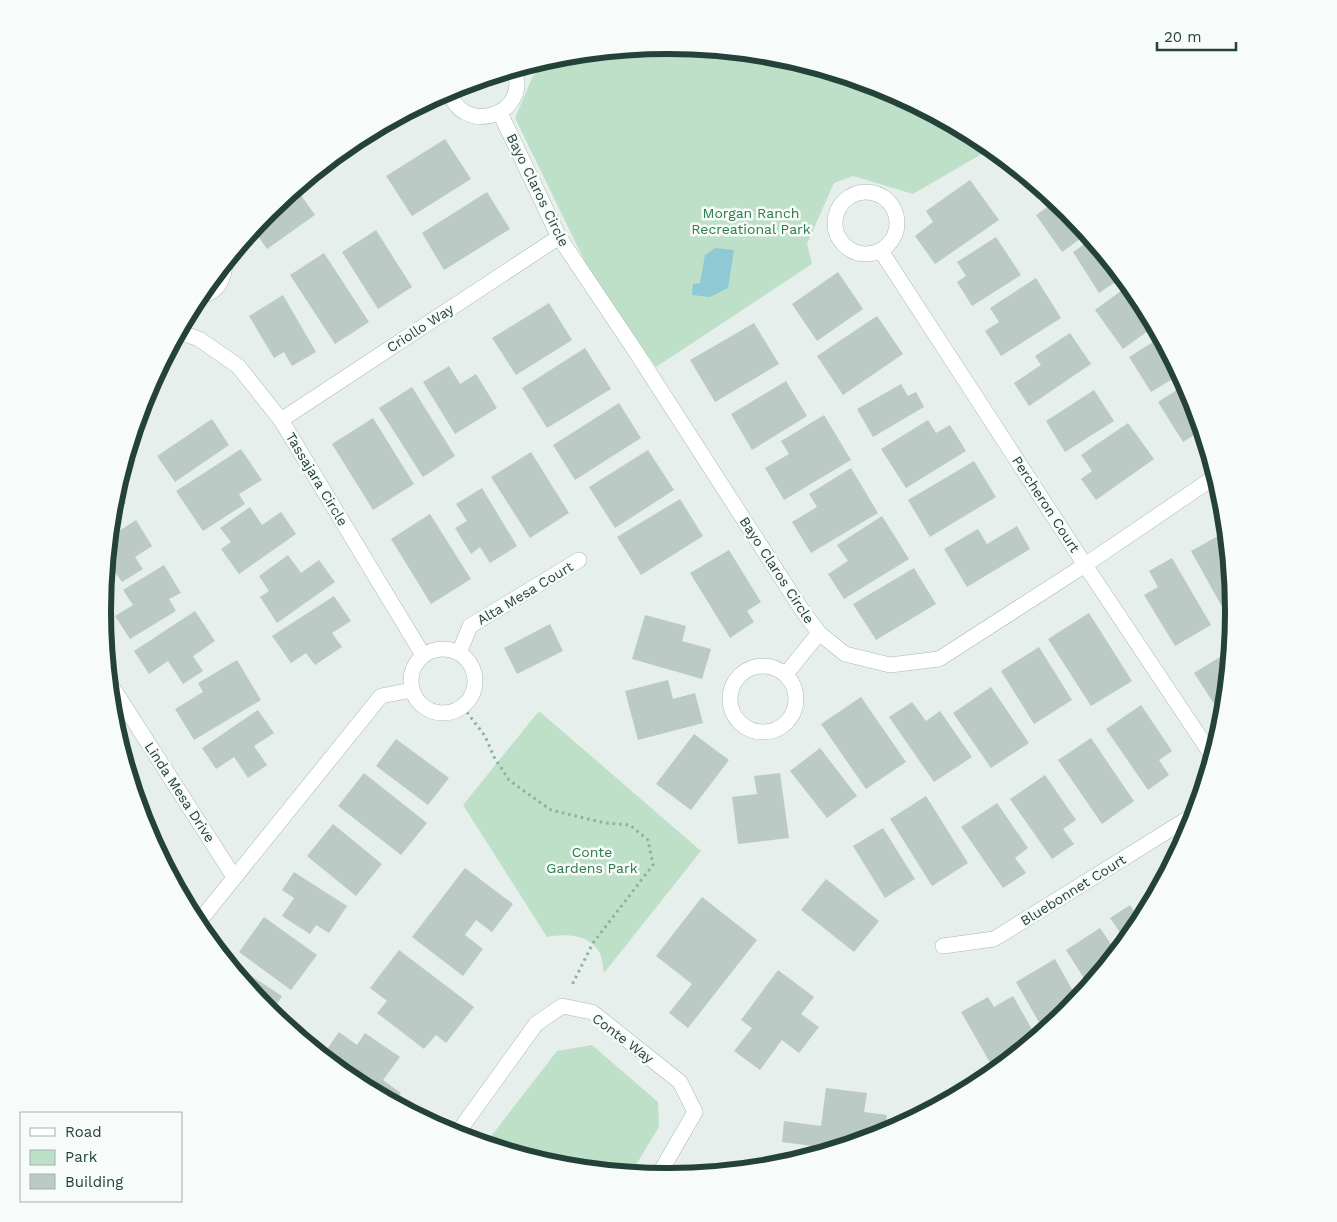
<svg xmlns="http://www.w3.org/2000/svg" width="1337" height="1222" font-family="'Work Sans',sans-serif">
	<rect width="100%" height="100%" fill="#e6efeb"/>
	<path fill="#bfe0c8" d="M669,45L779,56L885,88L983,141L992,148L913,194L853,176L834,183L807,244L812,264L656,367L591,274L515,118L533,76L559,56Z
		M539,711L701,851L604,973C603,966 602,955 598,950C585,933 565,934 547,937L463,805Z
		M592,1045L658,1102L659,1127L631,1173L558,1166L485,1144L557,1051Z"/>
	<path fill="#8ec9d4" d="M715,248L734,250L728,288L710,297L692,295L693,284L700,283L705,255Z"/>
	<path fill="#bbcac4" d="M445,139L471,179L412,216L386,176Z
		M1015,166L1043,190L1046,192L1037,199Z
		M970,180L999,220L935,264L915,236L933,222L926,211Z
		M296,188L315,215L267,249L253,229L268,211Z
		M487,192L510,229L444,270L422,233Z
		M1056,201L1069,211L1087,234L1062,252L1036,215Z
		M376,230L412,287L378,309L342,252Z
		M996,237L1021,275L972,306L957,282L966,276L957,262Z
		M1092,239L1123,277L1099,293L1073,252Z
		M324,253L369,322L335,344L290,275Z
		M838,272L863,309L817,341L792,304Z
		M1036,278L1061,318L1001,356L985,331L999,322L990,308Z
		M1129,285L1139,297L1155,326L1123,349L1095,310Z
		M283,295L316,352L292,366L284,352L274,358L249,316Z
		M549,303L572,340L516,375L492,338Z
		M877,316L903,354L843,395L817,356Z
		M754,323L779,364L715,402L690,360Z
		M1070,333L1091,364L1029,406L1014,383L1041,365L1035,356Z
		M1161,337L1181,374L1151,392L1129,357Z
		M585,348L611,389L547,428L522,388Z
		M449,366L460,384L476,374L497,408L455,434L423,382Z
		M786,381L807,416L752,450L731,414Z
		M901,384L908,396L916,392L924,407L873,437L857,409Z
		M1186,384L1192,395L1202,430L1183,442L1158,402Z
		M412,387L455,456L423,477L379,408Z
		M1094,390L1114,421L1065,452L1046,421Z
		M619,403L641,438L575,480L553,445Z
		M824,415L851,460L784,500L765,468L789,454L781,441Z
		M373,418L414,484L373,510L332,444Z
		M212,419L229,445L175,482L157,456Z
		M928,420L936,433L950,425L966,451L906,488L881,449Z
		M1128,423L1154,459L1096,500L1081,479L1092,471L1081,455Z
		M136,427L140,434L132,440Z
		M241,449L262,480L239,494L245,504L203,531L176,491Z
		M648,450L674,490L615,528L589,487Z
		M531,452L569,513L530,538L491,477Z
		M974,461L996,497L930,537L908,500Z
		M851,468L878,513L811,553L792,522L817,507L809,494Z
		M482,488L517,546L490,563L480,547L471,554L455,528L467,521L456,504Z
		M117,490L126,503L112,512L113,500Z
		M680,499L703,536L641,575L617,537Z
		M250,507L262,525L281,512L296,534L239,574L221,549L231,542L220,528Z
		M430,514L471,579L431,604L391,539Z
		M882,516L909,559L844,599L828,574L848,561L837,545Z
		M136,520L152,546L135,557L143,569L122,582L110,565L107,567L110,537Z
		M1017,526L1030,549L967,587L944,549L978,529L987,544Z
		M1227,531L1233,598L1221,605L1191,551Z
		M729,550L761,602L747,611L754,622L730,638L690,573Z
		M288,555L301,573L319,560L335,582L277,623L260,597L269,591L259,576Z
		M1172,558L1211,625L1175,646L1144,595L1158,587L1149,571Z
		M164,565L181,593L169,599L176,611L130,639L115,616L133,605L123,590Z
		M914,568L936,604L876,640L853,604Z
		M334,596L351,621L332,633L342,647L315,665L306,653L291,663L272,636Z
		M195,611L215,641L193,656L203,671L183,684L168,661L149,674L134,651Z
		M1089,613L1132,681L1091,706L1048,639Z
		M645,615L686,626L682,641L711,649L702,679L632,659Z
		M550,624L563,651L517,674L504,648Z
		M1039,647L1072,700L1034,724L1001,671Z
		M1231,650L1224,719L1194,673Z
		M237,660L261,700L194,740L175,709L203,692L198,683Z
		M668,680L673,699L695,693L703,723L638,740L625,691Z
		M991,687L1029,743L991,768L953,713Z
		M861,697L906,762L866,789L821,724Z
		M912,702L926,721L940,711L972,757L934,782L889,717Z
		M1141,705L1172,751L1159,760L1169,775L1148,790L1106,729Z
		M258,710L274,733L254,746L267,765L248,778L234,757L216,769L202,748Z
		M694,734L729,760L691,810L656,784Z
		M1091,738L1134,801L1102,824L1058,760Z
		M396,739L449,778L428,805L376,766Z
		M820,748L857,796L827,818L790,771Z
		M364,773L427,823L401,855L338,806Z
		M780,773L789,838L738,844L732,797L757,794L754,776Z
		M1045,775L1076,820L1063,829L1074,844L1052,859L1010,799Z
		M926,796L968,863L932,886L890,819Z
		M997,803L1028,848L1015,858L1026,873L1003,888L961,827Z
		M141,805L157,831L150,835L145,827L139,806Z
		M333,824L382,864L356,896L307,856Z
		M883,828L915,879L885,898L853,846Z
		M164,854L180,879L175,883L161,856Z
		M465,868L513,904L492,932L476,920L465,935L483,949L463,976L412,937Z
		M294,872L347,906L329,933L316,925L310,934L282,916L294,898L282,890Z
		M826,879L879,921L854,952L801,910Z
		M702,897L757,940L688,1028L669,1013L692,984L656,956Z
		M1130,905L1140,920L1143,918L1126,941L1110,918Z
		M264,917L317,955L291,990L239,952Z
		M1100,928L1117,953L1089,986L1066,950Z
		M399,950L474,1007L446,1043L436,1035L424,1049L377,1013L387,1001L370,988Z
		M1055,959L1078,1000L1069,1011L1044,1031L1016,982Z
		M227,960L282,996L271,1013L268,1011Z
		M778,970L814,997L801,1014L819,1027L799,1053L782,1040L760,1070L734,1051L752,1028L741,1020Z
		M1013,996L1037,1038L1027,1046L992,1066L961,1012L988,997L994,1007Z
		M339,1032L357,1045L365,1033L400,1057L383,1080L401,1093L394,1103L354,1081L322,1056Z
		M826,1088L867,1093L864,1112L887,1115L884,1134L836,1149L782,1142L784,1121L821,1126Z"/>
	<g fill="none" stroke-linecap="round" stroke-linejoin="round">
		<defs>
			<path id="minor" d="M449,90C461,137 532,116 514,69
				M500,113L559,237L636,352L802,610L819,633L845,654L890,665L939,659L1085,565L1216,476
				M835 223a31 31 0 1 1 62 0a31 31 0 1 1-62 0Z
				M881,251L1085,565L1213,757
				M199,295C217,295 224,279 225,264
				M179,332L199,339L238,366L281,420L423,655
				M281,420L559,237
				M411 681a32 32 0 1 1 64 0a32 32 0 1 1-64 0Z
				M459,653L470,626L579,560
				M730 699a33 33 0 1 1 66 0a33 33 0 1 1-66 0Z
				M786,674L819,633
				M109,682L234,877
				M197,924L381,696L412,690
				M943,946L994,939L1195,814
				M456,1135L536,1024L562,1006L592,1012L680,1082L695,1112L658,1176"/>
		</defs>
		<use href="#minor" stroke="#a8b8b2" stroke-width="16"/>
		<path stroke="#86b3a5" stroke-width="3" stroke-dasharray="2.5 4" stroke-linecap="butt" d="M463,707L485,736L494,757L509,780L524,791L551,810L605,823L630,825L648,840L653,865L593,943L571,987"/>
		<use href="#minor" stroke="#fff" stroke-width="15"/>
	</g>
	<g text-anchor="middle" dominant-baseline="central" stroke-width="5" stroke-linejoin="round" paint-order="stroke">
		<g font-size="14" fill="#24423a" stroke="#f7fbf9">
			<text transform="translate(538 190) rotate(64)">Bayo Claros Circle</text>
			<text transform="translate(420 328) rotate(-33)">Criollo Way</text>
			<text transform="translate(317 479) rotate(59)">Tassajara Circle</text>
			<text transform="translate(1046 504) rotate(57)">Percheron Court</text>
			<text transform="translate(777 570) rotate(57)">Bayo Claros Circle</text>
			<text transform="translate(525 593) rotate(-31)">Alta Mesa Court</text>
			<text transform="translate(180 792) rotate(57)">Linda Mesa Drive</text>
			<text transform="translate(1073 890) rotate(-32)">Bluebonnet Court</text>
			<text transform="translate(623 1038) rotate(37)">Conte Way</text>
		</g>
		<g font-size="14" fill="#2d7a4b" stroke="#f7fbf9">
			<text x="751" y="213">Morgan Ranch<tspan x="751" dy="16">Recreational Park</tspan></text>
			<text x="592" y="852">Conte<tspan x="592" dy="16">Gardens Park</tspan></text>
		</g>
	</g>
	<path d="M0 0H1337V1222H0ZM111 611a557 557 0 1 1 1114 0a557 557 0 1 1-1114 0Z" fill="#f7fbf9" fill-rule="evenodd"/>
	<path fill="none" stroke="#24423a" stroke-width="6" d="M111 611a557 557 0 1 1 1114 0a557 557 0 1 1-1114 0Z"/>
	<rect x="20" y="1112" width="162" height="90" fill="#f7fbf9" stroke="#a3b1ad"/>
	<rect x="30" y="1128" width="25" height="8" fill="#ffffff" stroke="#a3b1ad"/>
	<text x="65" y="1137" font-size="15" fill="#24423a">Road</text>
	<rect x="30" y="1150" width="25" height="15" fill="#bfe0c8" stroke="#a3b1ad"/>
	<text x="65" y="1162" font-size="15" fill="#24423a">Park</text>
	<rect x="30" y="1174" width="25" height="15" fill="#bbcac4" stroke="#a3b1ad"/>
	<text x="65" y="1187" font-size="15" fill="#24423a">Building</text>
	<path d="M1157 42v8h79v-8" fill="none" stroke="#24423a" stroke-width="2.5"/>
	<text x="1164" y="42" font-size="15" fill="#24423a" stroke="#f7fbf9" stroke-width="4" paint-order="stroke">20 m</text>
</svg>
